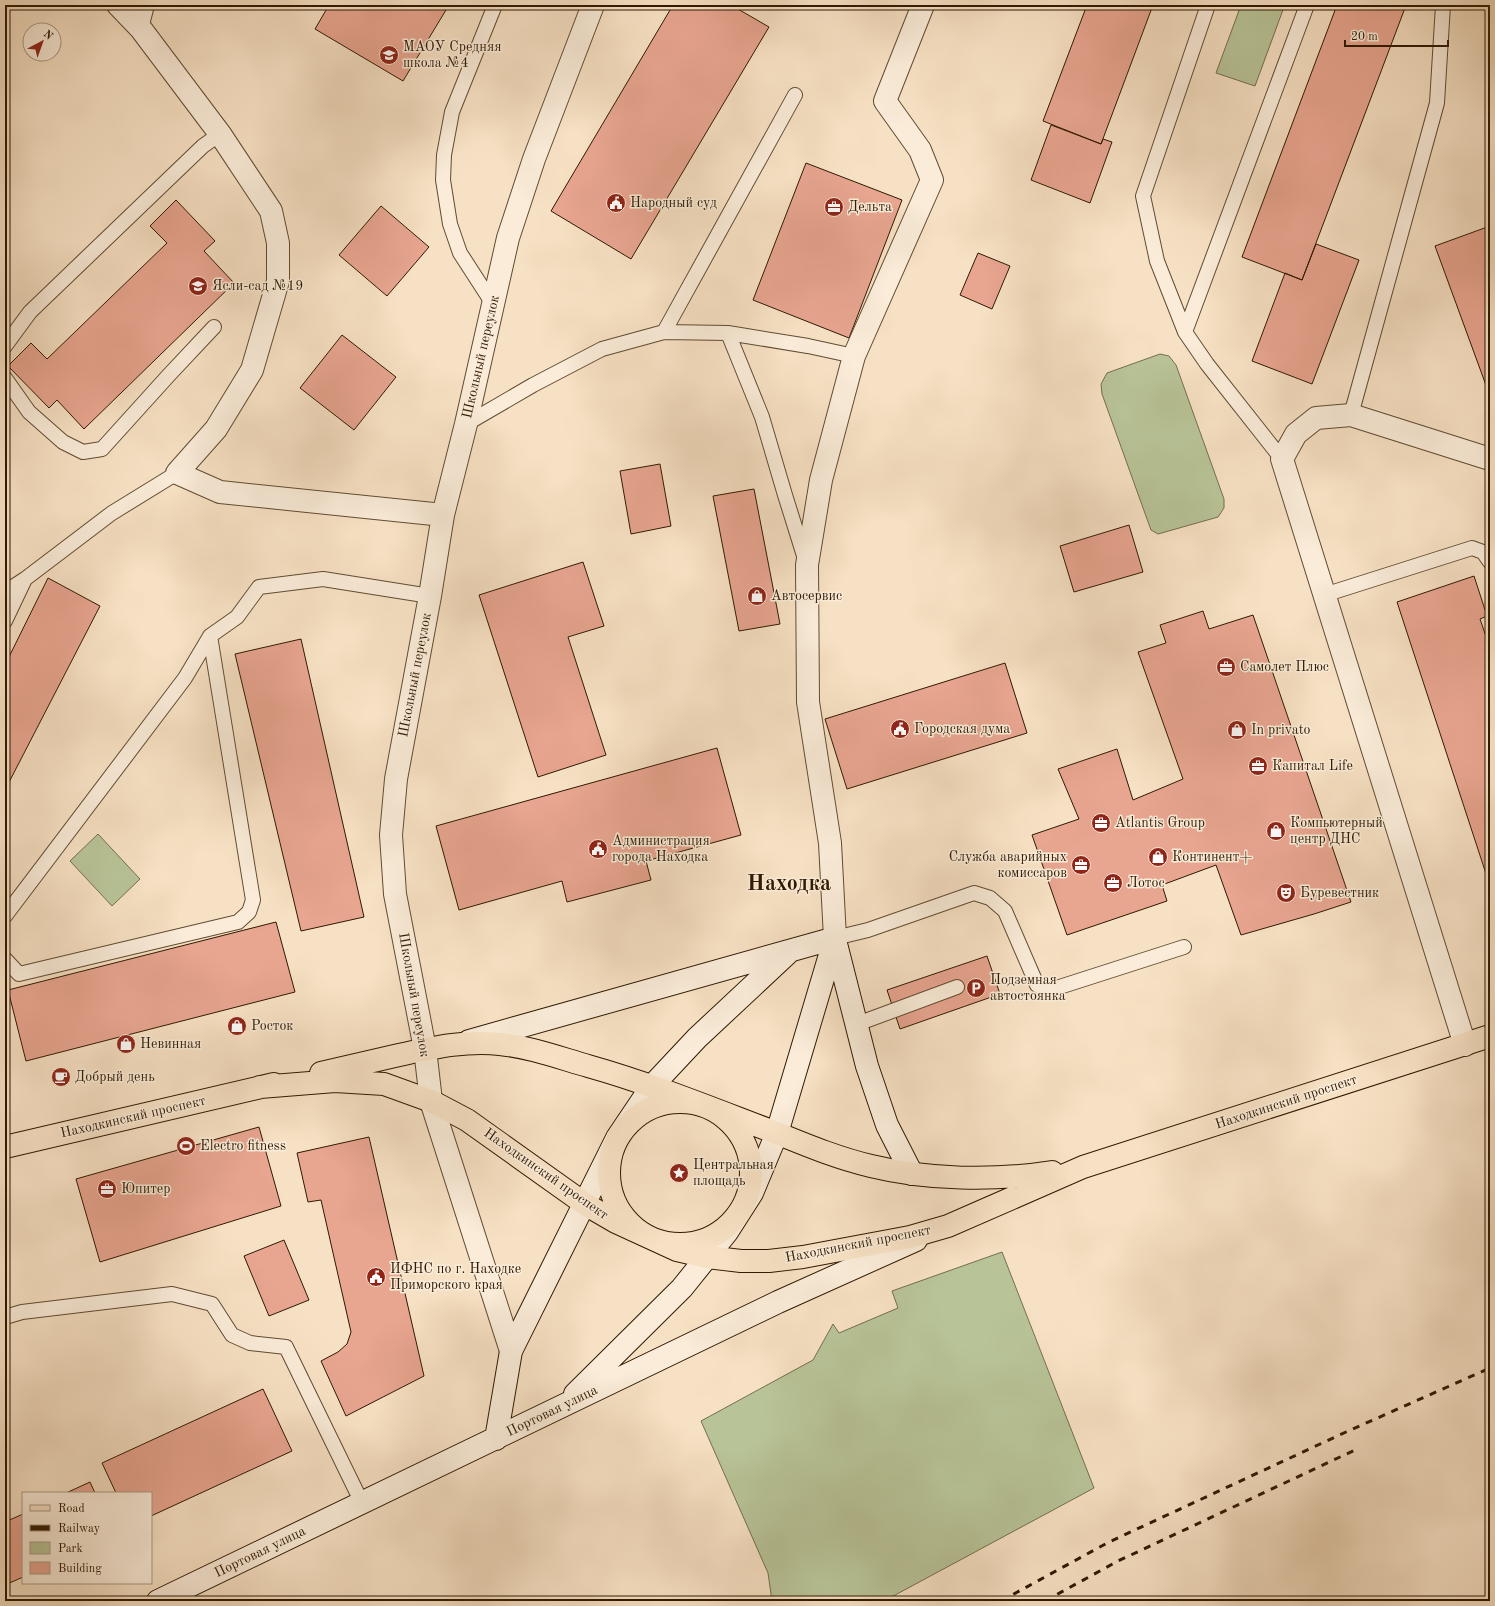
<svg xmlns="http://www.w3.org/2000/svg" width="1495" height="1606" font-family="'Old Standard TT',serif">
	<rect width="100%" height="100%" fill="#f7e1c4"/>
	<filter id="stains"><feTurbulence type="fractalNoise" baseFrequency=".005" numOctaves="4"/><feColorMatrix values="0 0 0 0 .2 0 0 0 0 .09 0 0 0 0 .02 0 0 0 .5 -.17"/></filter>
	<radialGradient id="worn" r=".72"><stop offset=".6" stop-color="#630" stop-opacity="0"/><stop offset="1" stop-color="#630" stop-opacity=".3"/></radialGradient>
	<path fill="#b8c498" stroke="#746e4d" d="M1241,5H1278L1284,7L1255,86L1216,73Z
		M1160,354L1169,356L1176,365L1224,499V508L1218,517L1158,534L1151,530L1102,394L1101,384L1107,373Z
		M98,834L140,879L112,906L70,861Z
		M1002,1252L1094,1488L884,1601H772L768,1573L701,1421L813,1360L833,1324L839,1333L898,1308L892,1291Z"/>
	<path fill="#e8a590" stroke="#2f1902" d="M329,5H449L403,81L315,29Z
		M673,5H731L769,27L631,259L551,211Z
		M1087,5H1153L1101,144L1043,121Z
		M1337,5H1397L1405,8L1302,280L1242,257Z
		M1051,125L1101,144L1103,139L1112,142L1090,203L1031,180Z
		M806,163L902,200L849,338L753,300Z
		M176,200L215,241L204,251L234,283L84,429L57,400L49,408L8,366L31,343L47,359L167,243L150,226Z
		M381,206L429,247L387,296L339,255Z
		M1490,226V387L1487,388L1435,246Z
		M1316,244L1359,260L1312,384L1252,361L1285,273L1302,280Z
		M978,253L1010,266L992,309L960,295Z
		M342,335L396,377L354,430L300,388Z
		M660,464L671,526L631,534L620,471Z
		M754,489L780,624L739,631L713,496Z
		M1129,525L1143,572L1074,592L1060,546Z
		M583,562L604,626L568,637L606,755L538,777L479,595Z
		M1474,576L1487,616L1480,619L1490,648V886L1397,602Z
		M48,578L100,606L5,790V665Z
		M1203,611L1209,629L1253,615L1351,902L1314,914L1241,935L1216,865L1162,885L1167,901L1067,935L1032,835L1079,819L1058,769L1117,749L1133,800L1183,779L1138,652L1166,643L1160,625Z
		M301,639L364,917L301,931L235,654Z
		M1005,663L1027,733L847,789L825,719Z
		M717,748L741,835L646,861L651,880L567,902L562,881L459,910L436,826Z
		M276,922L295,992L26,1061L8,990Z
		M987,956L1000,994L900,1029L887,990Z
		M259,1127L281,1206L100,1262L76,1179Z
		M369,1137L424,1376L346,1416L321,1361L338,1352L347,1344L351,1332L321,1200L308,1202L297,1153Z
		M284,1240L309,1300L269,1316L244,1256Z
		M263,1389L292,1451L151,1516V1493H116L102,1463Z
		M90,1482L95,1493H66Z
		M23,1514V1577L5,1585V1522Z"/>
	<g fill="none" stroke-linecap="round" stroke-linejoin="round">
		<defs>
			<path id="lane" d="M1208,5L1143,196L1157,261L1185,332L1207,364L1282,459
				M141,29L147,5
				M493,304L460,253L450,224L443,180L444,155L452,112L495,5
				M664,332L795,95
				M1185,332L1307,5
				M728,333L762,417L785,495L805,559
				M5,346L30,312L203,146L220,134
				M5,378L29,412L63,442L83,452L102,449L168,376L214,327
				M1351,415L1437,103L1443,5
				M466,424L533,385L602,349L664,332L728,333L808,346L854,356
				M5,592L25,579
				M1324,595L1472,548L1483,552L1490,562
				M5,621L25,579L112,513L177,473
				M5,916L185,678L210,636L237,617L259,587L323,579L430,596
				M835,938L868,930L974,893L990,898L1005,911L1037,985L1047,991L1184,947
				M5,959L19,974L238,922L249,912L253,900L210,636
				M857,1024L957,987
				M5,1317L22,1312L172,1294L212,1304L232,1335L250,1343L286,1347L362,1503"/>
			<path id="street" d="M118,5L141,29L220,134L271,211L278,243V281L252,370L216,429L177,473L220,492L443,515
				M835,938L830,843L808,702L807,565L821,480L854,356L932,180L920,150L885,101L923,5
				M1465,1045L1282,459L1296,434L1316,418L1351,415L1490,459
				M511,1351L431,1101L425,1049L395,894L391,835L396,779L430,596L443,515L466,424L508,238L534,159L593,5"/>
			<path id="secondary" d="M835,940L867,1066L887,1125L912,1174
				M469,1041L835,938
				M575,1394L682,1288L727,1232L752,1193L777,1133L835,938
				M496,1439L511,1351L617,1138L652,1086L697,1038L789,952
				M158,1601L778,1302L916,1240"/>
			<path id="primary" d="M321,1073C347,1067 373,1061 399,1055C432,1048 466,1040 500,1044C530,1047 560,1058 588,1066C652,1084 713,1109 774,1132C806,1145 837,1158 871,1166C928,1180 994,1181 1052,1172
				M260,1087L335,1081L384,1084L431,1101L467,1120L585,1204L616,1222L677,1250L707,1257L741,1261H769L803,1257L910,1237L948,1226L1083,1167L1490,1036
				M609 1173a71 71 0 1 1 142 0a71 71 0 1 1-142 0Z
				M5,1147L274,1084"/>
		</defs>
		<use href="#lane" stroke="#614b32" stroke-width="16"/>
		<use href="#street" stroke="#614b32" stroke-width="24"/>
		<use href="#secondary" stroke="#2f1902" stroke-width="24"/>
		<use href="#primary" stroke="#2f1902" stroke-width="24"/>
		<use href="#lane" stroke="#faecd9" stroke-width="14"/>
		<use href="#street" stroke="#faecd9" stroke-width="22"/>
		<use href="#secondary" stroke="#faecd9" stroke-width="22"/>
		<use href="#primary" stroke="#f7e1c4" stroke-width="22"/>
		<path stroke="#2f1902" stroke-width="3" stroke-dasharray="7 7" stroke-linecap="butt" d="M1001,1601L1109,1542L1346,1432L1490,1368
			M1045,1601L1118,1561L1355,1450"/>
	</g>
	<defs>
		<symbol id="school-disc" viewBox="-11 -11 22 22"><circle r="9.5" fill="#8f2418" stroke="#faecd9"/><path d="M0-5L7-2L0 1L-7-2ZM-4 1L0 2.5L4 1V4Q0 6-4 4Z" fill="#fff"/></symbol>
		<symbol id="civic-disc" viewBox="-11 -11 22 22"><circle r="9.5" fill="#8f2418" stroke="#faecd9"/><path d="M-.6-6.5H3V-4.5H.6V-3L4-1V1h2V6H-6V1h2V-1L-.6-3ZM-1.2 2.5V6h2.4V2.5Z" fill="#fff"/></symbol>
		<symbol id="office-disc" viewBox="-11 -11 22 22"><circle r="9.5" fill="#8f2418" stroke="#faecd9"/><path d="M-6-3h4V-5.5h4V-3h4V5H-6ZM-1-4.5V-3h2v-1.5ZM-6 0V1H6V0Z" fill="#fff"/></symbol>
		<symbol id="shop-disc" viewBox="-11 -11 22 22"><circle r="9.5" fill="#8f2418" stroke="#faecd9"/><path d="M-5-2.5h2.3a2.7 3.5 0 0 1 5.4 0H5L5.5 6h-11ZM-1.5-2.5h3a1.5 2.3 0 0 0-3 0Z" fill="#fff"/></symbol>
		<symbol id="theatre-disc" viewBox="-11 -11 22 22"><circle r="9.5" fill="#8f2418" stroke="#faecd9"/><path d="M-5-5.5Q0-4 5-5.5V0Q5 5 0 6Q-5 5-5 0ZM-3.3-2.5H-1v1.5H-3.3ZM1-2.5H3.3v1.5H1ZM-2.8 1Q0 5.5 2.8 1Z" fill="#fff"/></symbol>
		<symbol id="parking-disc" viewBox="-11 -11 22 22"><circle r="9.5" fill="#8f2418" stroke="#faecd9"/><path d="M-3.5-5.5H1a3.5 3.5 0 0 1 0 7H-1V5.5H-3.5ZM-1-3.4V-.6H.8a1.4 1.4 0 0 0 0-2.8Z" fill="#fff"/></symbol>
		<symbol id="cafe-disc" viewBox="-11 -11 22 22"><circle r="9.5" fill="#8f2418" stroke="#faecd9"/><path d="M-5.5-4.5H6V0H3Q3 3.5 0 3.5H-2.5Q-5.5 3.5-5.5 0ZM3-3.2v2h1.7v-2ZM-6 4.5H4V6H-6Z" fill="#fff"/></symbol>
		<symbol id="stadium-disc" viewBox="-11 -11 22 22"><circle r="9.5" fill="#8f2418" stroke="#faecd9"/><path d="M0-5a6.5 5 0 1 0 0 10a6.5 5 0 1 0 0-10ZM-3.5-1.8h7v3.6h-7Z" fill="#fff"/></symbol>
		<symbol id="sight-disc" viewBox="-11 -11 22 22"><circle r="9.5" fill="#8f2418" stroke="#faecd9"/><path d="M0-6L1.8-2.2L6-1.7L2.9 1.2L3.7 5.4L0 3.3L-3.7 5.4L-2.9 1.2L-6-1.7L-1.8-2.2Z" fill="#fff"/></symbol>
	</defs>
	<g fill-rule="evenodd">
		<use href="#school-disc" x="378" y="44" width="22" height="22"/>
		<use href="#civic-disc" x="605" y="192" width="22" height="22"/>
		<use href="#office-disc" x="823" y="196" width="22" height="22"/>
		<use href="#school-disc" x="187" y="275" width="22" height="22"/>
		<use href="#shop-disc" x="746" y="585" width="22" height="22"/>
		<use href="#office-disc" x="1215" y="656" width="22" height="22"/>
		<use href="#civic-disc" x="889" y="718" width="22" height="22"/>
		<use href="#shop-disc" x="1226" y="719" width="22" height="22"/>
		<use href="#office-disc" x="1247" y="755" width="22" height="22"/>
		<use href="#office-disc" x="1090" y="812" width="22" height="22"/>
		<use href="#shop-disc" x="1265" y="820" width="22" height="22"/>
		<use href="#civic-disc" x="587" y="838" width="22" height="22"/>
		<use href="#shop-disc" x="1147" y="846" width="22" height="22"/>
		<use href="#office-disc" x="1070" y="854" width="22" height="22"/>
		<use href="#office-disc" x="1102" y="872" width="22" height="22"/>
		<use href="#theatre-disc" x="1275" y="882" width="22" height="22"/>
		<use href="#parking-disc" x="965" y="977" width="22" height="22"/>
		<use href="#shop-disc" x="226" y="1015" width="22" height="22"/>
		<use href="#shop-disc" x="115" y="1033" width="22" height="22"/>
		<use href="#cafe-disc" x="50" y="1066" width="22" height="22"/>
		<use href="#stadium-disc" x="175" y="1135" width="22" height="22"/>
		<use href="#sight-disc" x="668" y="1162" width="22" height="22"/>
		<use href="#office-disc" x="96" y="1178" width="22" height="22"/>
		<use href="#civic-disc" x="365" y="1266" width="22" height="22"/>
	</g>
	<g text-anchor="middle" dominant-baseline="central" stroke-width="3" stroke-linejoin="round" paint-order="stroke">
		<g font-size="14" fill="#2f1902" stroke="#faecd9" text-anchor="start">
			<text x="403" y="47">МАОУ Средняя<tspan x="403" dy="16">школа №4</tspan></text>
			<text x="630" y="203">Народный суд</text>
			<text x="848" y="207">Дельта</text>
			<text x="212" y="286">Ясли-сад №19</text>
			<text x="771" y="596">Автосервис</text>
			<text x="1240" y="667">Самолет Плюс</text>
			<text x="914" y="729">Городская дума</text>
			<text x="1251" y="730">In privato</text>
			<text x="1272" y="766">Капитал Life</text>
			<text x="1115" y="823">Atlantis Group</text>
			<text x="1290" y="823">Компьютерный<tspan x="1290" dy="16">центр ДНС</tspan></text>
			<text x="612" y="841">Администрация<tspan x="612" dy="16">города Находка</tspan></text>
			<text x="1067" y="857" text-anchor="end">Служба аварийных<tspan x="1067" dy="16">комиссаров</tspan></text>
			<text x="1172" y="857">Континент+</text>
			<text x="1127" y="883">Лотос</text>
			<text x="1300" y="893">Буревестник</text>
			<text x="990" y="980">Подземная<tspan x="990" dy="16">автостоянка</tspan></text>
			<text x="251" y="1026">Росток</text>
			<text x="140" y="1044">Невинная</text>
			<text x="75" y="1077">Добрый день</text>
			<text x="200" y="1146">Electro fitness</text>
			<text x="693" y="1165">Центральная<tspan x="693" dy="16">площадь</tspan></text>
			<text x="121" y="1189">Юпитер</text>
			<text x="390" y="1269">ИФНС по г. Находке<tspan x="390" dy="16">Приморского края</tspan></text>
		</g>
		<g font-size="14" fill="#2f1902" stroke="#faecd9">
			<text transform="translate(481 357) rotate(-77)">Школьный переулок</text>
			<text transform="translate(415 675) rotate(-79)">Школьный переулок</text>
			<text transform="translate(414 995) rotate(80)">Школьный переулок</text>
			<text transform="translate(1286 1102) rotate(-18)">Находкинский проспект</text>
			<text transform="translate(133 1117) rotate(-13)">Находкинский проспект</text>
			<text transform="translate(546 1174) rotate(35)">Находкинский проспект</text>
			<text transform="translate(858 1244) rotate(-11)">Находкинский проспект</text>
			<text transform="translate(552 1411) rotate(-26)">Портовая улица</text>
			<text transform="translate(260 1552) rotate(-26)">Портовая улица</text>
		</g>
		<g font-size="22" font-weight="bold" fill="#2f1902" stroke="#faecd9">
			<text x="789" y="884">Находка</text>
		</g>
	</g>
	<rect width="1495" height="1606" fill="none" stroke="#f7e1c4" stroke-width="20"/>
	<rect x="6" y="6" width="1483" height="1594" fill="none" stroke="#2f1902" stroke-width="2"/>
	<rect x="10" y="10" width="1475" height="1586" fill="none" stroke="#2f1902"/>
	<rect x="22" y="1492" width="130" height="92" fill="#faecd9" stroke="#a99883"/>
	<rect x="30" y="1505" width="20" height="6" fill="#f7e1c4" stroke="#a99883"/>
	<text x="58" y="1512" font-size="12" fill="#2f1902">Road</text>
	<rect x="30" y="1525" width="20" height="6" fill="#2f1902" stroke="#a99883"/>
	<text x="58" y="1532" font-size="12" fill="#2f1902">Railway</text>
	<rect x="30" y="1542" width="20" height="12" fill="#b8c498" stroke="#a99883"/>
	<text x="58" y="1552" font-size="12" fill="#2f1902">Park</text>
	<rect x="30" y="1562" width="20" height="12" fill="#e8a590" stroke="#a99883"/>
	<text x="58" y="1572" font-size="12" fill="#2f1902">Building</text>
	<g transform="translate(42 42) rotate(41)"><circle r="19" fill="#faecd9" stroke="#a99883"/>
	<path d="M0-3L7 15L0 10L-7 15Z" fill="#8f2418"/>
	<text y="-6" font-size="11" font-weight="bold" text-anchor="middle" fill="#2f1902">N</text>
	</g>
	<path d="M1345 40v6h103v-6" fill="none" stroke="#2f1902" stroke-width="2"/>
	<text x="1351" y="40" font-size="12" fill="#2f1902" stroke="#faecd9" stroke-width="3" paint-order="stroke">20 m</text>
	<rect width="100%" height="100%" filter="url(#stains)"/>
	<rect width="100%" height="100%" fill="url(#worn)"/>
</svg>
